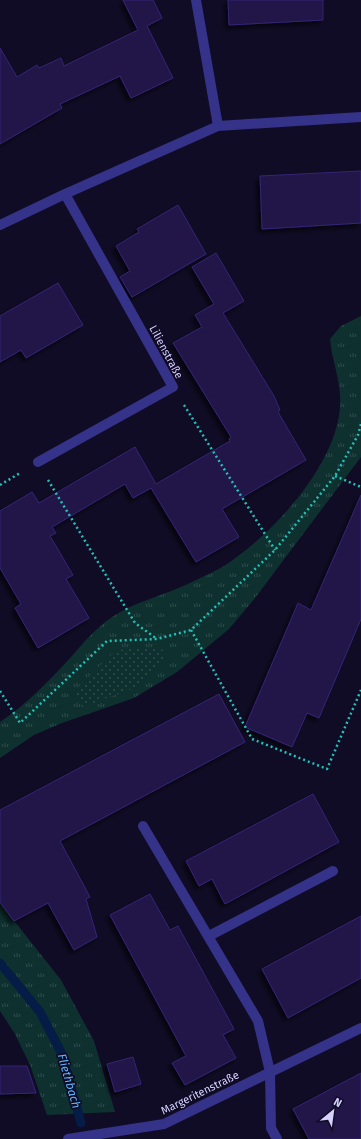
<svg xmlns="http://www.w3.org/2000/svg" width="361" height="1139" font-family="'Fira Sans',sans-serif">
	<defs>
		<pattern id="grass-tufts" width="24" height="20" patternUnits="userSpaceOnUse"><rect width="24" height="20" fill="#0e302f"/><path d="M3 7l-1-3M5 7V3M7 7l1-3M15 17l-1-3M17 17v-4M19 17l1-3" fill="none" stroke="#304d4e"/></pattern>
		<pattern id="park-dots" width="8" height="8" patternUnits="userSpaceOnUse"><rect width="8" height="8" fill="#0e302f"/><path d="M2 2h.1M6 6h.1" fill="none" stroke="#304d4e" stroke-width="1.8" stroke-linecap="round"/></pattern>
		<filter id="shadow"><feDropShadow dx="-3.5" dy="3.5" stdDeviation="2" flood-color="#0009"/></filter>
	</defs>
	<rect width="100%" height="100%" fill="#100c25"/>
	<path fill="url(#grass-tufts)" d="M361,316V457L255,598L229,629L177,672L134,698L62,723L34,735L0,758V722C27,704 49,681 71,657C83,643 96,628 112,617C136,601 166,595 192,582C202,577 214,572 224,566C272,535 336,466 340,407C342,383 332,362 330,339L341,326Z
		M0,903L61,980L94,1041L115,1112L47,1115L30,1065L15,1034L0,1011Z"/>
	<path fill="url(#park-dots)" d="M161,647L168,659L132,689L82,707L73,692L116,650Z"/>
	<g fill="none" stroke-linecap="round" stroke-linejoin="round">
		<path stroke="#041c46" stroke-width="9" d="M0,963L40,1012L62,1054L81,1123"/>
	</g>
	<path fill="#201648" stroke="#352577" filter="url(#shadow)" d="M123,0H153L162,18L147,26L173,78L131,98L120,76L60,104L62,108L0,144V48L17,77L37,65L39,68L61,58L64,66L138,30Z
		M228,0H323V20L229,25Z
		M361,171V223L262,229L260,176Z
		M178,205L206,254L132,297L120,277L130,271L116,246L139,232L137,229Z
		M216,253L244,301L223,313L274,396L280,410L278,412L306,460L222,509L239,537L196,562L151,488L133,498L125,484L52,527L56,533L50,536L73,575L66,579L89,618L38,648L15,608L21,604L0,568V511L32,492L39,503L135,447L156,484L230,441L229,439L231,437L173,343L202,327L195,315L214,304L192,267Z
		M58,283L83,325L26,358L21,350L0,362V316Z
		M361,495V619L319,718L307,713L292,747L245,727L298,603L311,610Z
		M219,694L245,742L60,841L90,897L86,899L97,937L74,950L48,903L14,921L0,902V810Z
		M313,794L339,842L225,904L212,879L199,886L186,861Z
		M150,894L170,930L178,926L234,1029L223,1035L236,1058L185,1085L172,1063L186,1056L110,915Z
		M361,916V978L288,1018L262,969Z
		M133,1057L141,1084L115,1092L107,1064Z
		M0,1066H27L36,1093L0,1094Z
		M361,1073V1139H309L293,1109Z"/>
	<g fill="none" stroke-linecap="round" stroke-linejoin="round">
		<path stroke="#21c2b8" stroke-width="2.5" stroke-dasharray="2 3" stroke-linecap="butt" d="M184,405L275,550
			M335,476L361,487
			M48,480L135,623L157,639
			M0,485L20,473
			M191,630L252,739L327,769L361,690
			M0,691L20,723L107,641L157,639L191,630L275,550L335,476L358,435L361,424"/>
		<path stroke="#353289" stroke-width="10" d="M196,0L218,126
			M0,225L65,194L218,126L361,117
			M38,462L173,387L65,194
			M143,826L258,1021L270,1072L271,1128L277,1139
			M209,936L333,871
			M68,1139L164,1124L361,1028"/>
	</g>
	<g text-anchor="middle" dominant-baseline="central" stroke-width="3.5" stroke-linejoin="round" paint-order="stroke">
		<g font-size="11" fill="#d5d0ff" stroke="#100c25">
			<text transform="translate(166 352) rotate(62)">Lilienstraße</text>
			<text transform="translate(200 1093) rotate(-26)">Margeritenstraße</text>
		</g>
		<g font-size="12" font-style="italic" fill="#5eb5ff" stroke="#100c25">
			<text transform="translate(69 1081) rotate(74)">Fliethbach</text>
		</g>
	</g>
	<g transform="translate(333 1111) rotate(29)" stroke="#100c25" stroke-width="3" paint-order="stroke">
	<path d="M0-3L7 15L0 10L-7 15Z" fill="#d5d0ff"/>
	<text y="-6" font-size="11" font-weight="bold" text-anchor="middle" fill="#d5d0ff">N</text>
	</g>
</svg>
